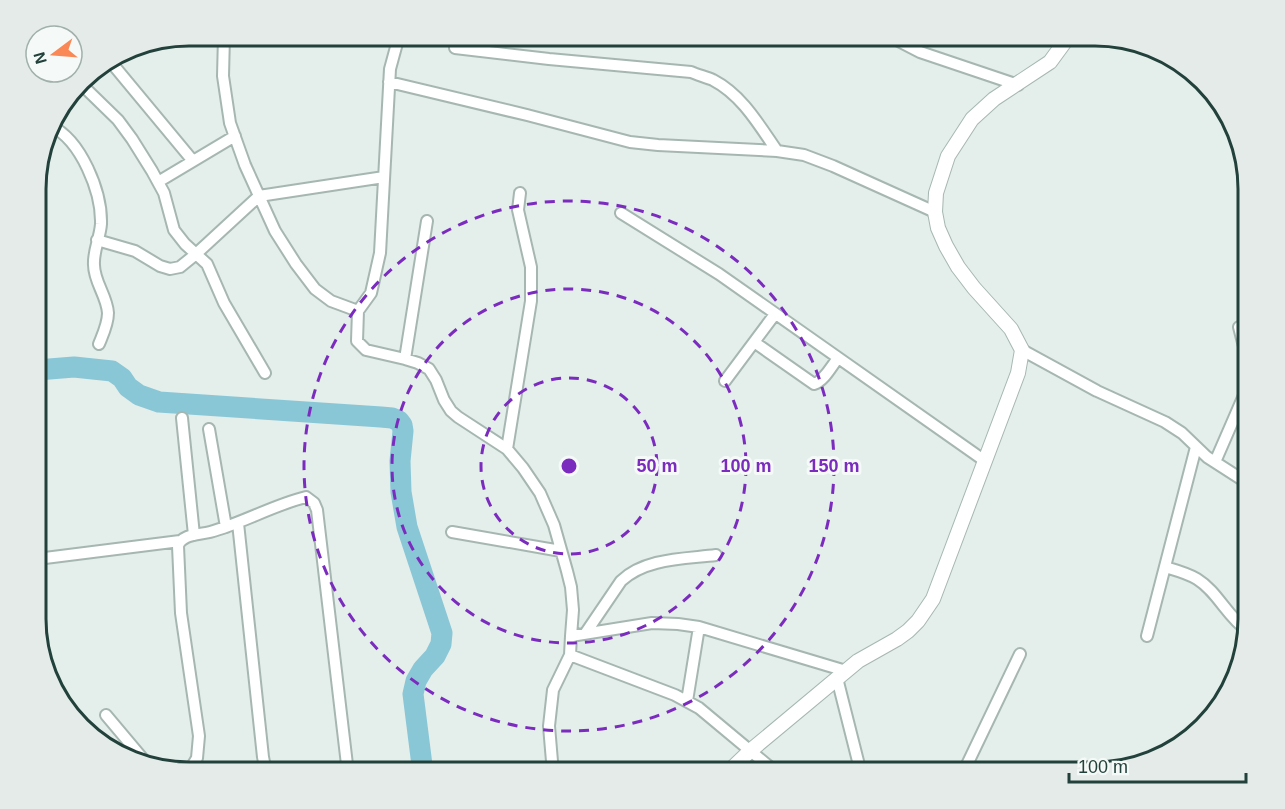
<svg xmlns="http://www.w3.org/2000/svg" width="1285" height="809" font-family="Helvetica,sans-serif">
	<rect width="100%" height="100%" fill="#e4eeea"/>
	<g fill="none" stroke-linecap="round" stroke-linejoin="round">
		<path stroke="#89c6d6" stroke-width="21" d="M37,370L74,367L112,371L122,378L128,387L139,395L159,402L381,417L392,418L399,421L402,425L403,431L400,461L401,492L407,527L442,633L441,644L435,656L423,669L416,681L413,694L423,773"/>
		<defs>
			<path id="minor" d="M224,36L223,76L230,123L245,165L275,231L296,264L315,289L331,301L358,311L371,293L380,253L390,69L399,36
				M889,36L920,52L1018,85
				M455,48L549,59L691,72C698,75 706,77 713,80C742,95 759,125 777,151
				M110,61L193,161
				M389,82L527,115L630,142L658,145L777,151L804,155L833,166L935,212
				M81,84L118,120L132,139L152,171L164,193L174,230L185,244L207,264L224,303L265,373
				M51,126C81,140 102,192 101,224C100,238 93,251 94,265C94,282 107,296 108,313C108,324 103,334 99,344
				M158,182L235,136
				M621,213L719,274L985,461
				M97,240L135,251L160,266L170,269L180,267L196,254L259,196L384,177
				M358,311L357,341L366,350L405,359L418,363L429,369L436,380L444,400L451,411L458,417L507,449L523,468L540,493L554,525L567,571L571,587L573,610L571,636L570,655L553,690L549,726L553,773
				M754,342L814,384C824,381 831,367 838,358
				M1022,350L1097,391L1165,422L1182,433L1207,457L1249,484
				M405,359L427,221
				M725,381L775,314
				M182,418L194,535
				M209,429L226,527
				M507,449L531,301V267L518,210L520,193
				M1215,462L1245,393L1248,379V362L1239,327
				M238,523L263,757L265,767L268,773
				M452,532L561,551
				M37,559L180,541
				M1165,567C1175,570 1187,573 1197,579C1218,592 1227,617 1248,631
				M585,634L621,581C645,558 684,559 716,555
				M571,636L652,623L678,624L699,627L846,671
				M1147,636L1196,447
				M570,655L675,695L699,708L777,773
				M837,678L861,773
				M687,701L699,627
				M106,715L143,759
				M188,773L197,758L199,736L181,613L178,546C182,534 198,535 210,532C243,523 273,505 306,497L314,503L317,510L348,773
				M963,773L1020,654"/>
			<path id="tertiary" d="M727,773L750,751L858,661L897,639L908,631L918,621L933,599L1018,373L1022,350L1011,329L974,288L958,267L946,246L938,228L935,212L936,193L948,156L972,119L994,99L1050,62L1069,36"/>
		</defs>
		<use href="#minor" stroke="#a6b7b2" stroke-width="14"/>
		<use href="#tertiary" stroke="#a6b7b2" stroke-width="16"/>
		<use href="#minor" stroke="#fff" stroke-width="10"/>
		<use href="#tertiary" stroke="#fff" stroke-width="14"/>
	</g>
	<g fill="none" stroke="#7b2cbf" stroke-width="3" stroke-dasharray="10 8">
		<circle cx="569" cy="466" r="88"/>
		<circle cx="569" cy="466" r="177"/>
		<circle cx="569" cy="466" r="265"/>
	</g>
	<path d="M0 0H1285V809H0ZM189 46H1095A143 143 0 0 1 1238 189V619A143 143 0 0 1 1095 762H189A143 143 0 0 1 46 619V189A143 143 0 0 1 189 46Z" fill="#e4ebe9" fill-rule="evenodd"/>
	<path fill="none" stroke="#22413a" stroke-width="3" d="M189 46H1095A143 143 0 0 1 1238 189V619A143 143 0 0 1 1095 762H189A143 143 0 0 1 46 619V189A143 143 0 0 1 189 46Z"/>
	<circle cx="569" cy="466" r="9" fill="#7b2cbf" stroke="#f5faf8" stroke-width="3"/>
	<g font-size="18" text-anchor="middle" font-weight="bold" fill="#7b2cbf" stroke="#f5faf8" stroke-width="6" stroke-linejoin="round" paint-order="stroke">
		<text x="657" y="472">50 m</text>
		<text x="746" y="472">100 m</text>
		<text x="834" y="472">150 m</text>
	</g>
	<g transform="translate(54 54) rotate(254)"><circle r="28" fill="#f5faf8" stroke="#a1b0ac" stroke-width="1.5"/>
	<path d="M0-4.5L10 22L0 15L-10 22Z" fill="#fa8856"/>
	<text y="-9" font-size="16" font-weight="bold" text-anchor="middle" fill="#22413a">N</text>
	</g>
	<path d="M1069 773v9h177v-9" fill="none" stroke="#22413a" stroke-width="3"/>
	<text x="1078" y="773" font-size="18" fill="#22413a" stroke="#f5faf8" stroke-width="4.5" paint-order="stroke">100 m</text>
</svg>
